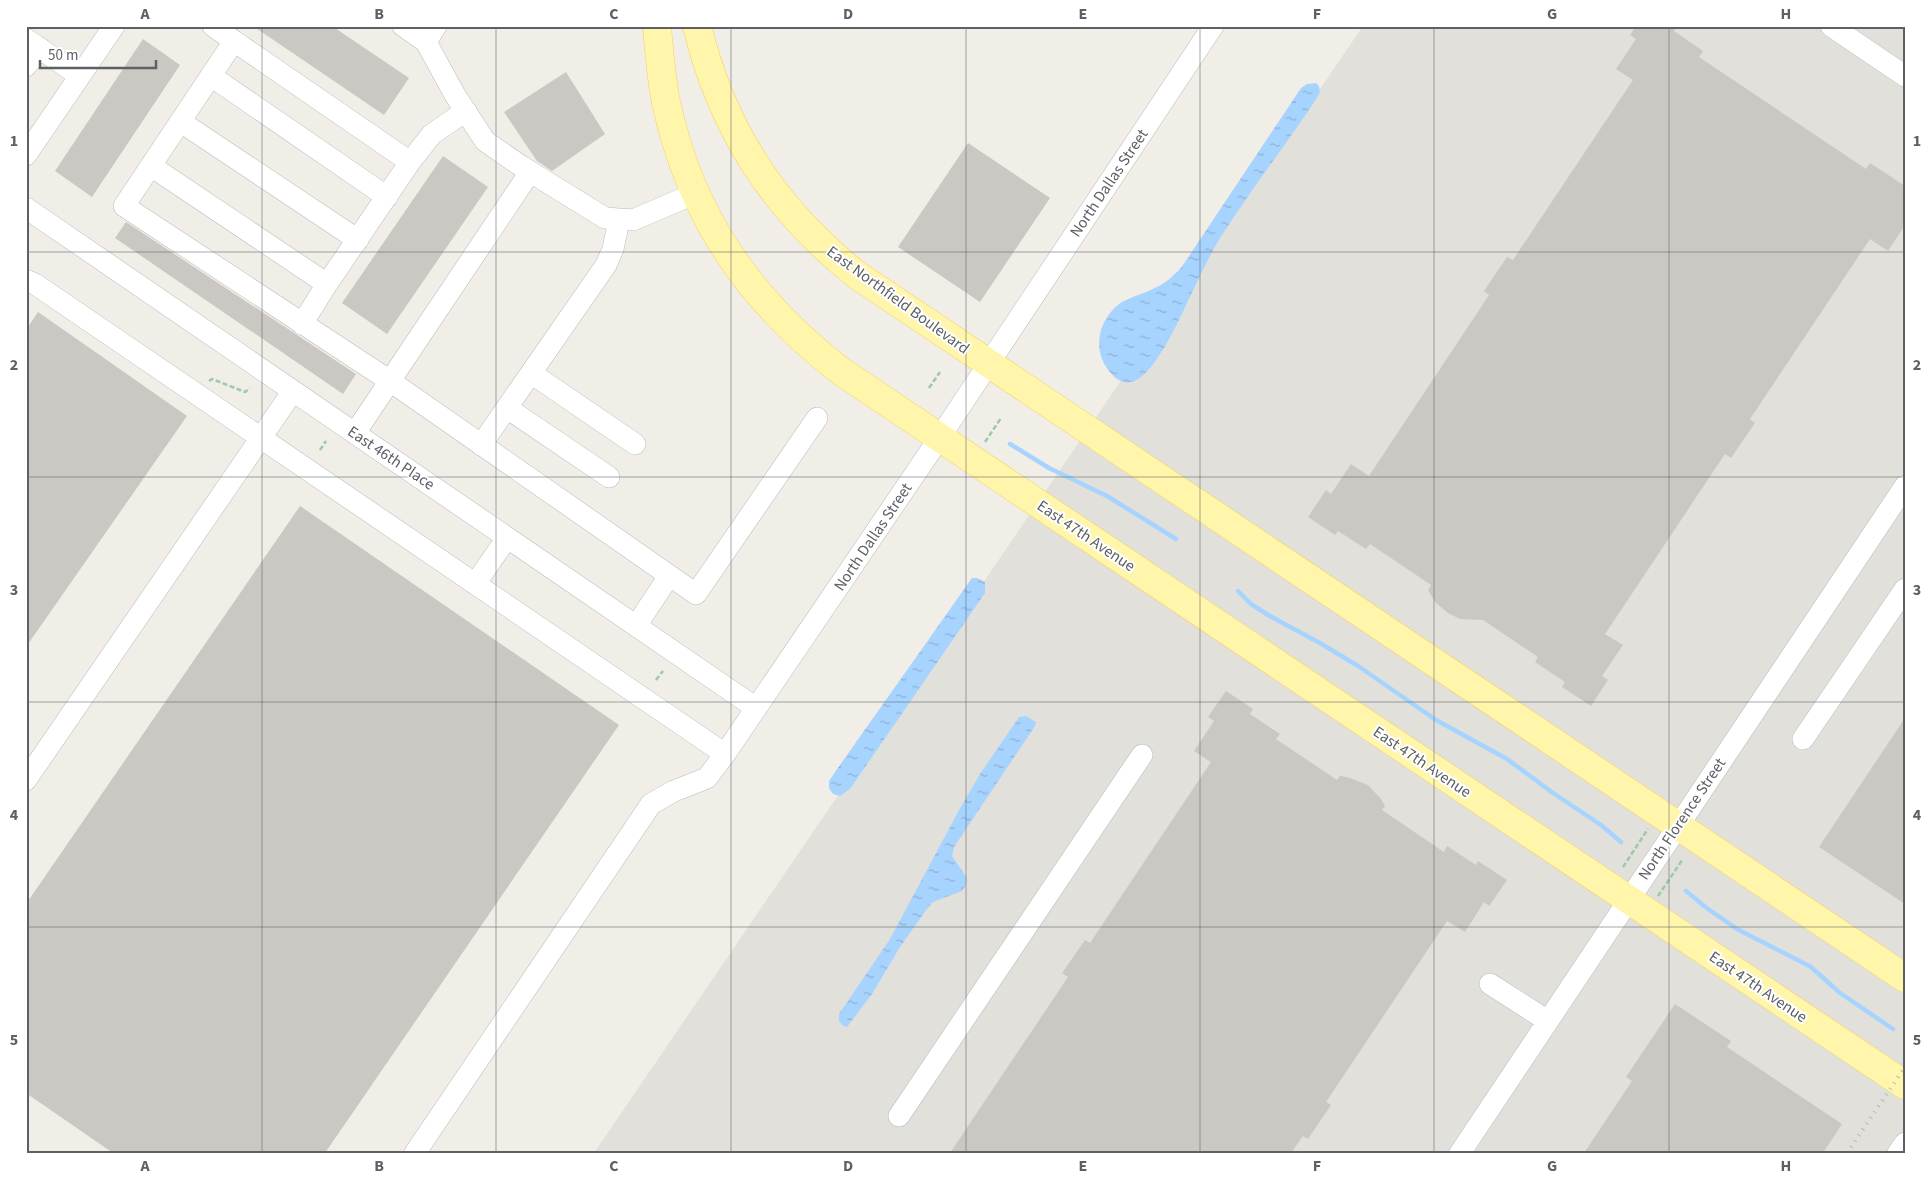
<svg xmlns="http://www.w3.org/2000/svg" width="1931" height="1179" font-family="'Source Sans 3',sans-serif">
	<defs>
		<pattern id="water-ripples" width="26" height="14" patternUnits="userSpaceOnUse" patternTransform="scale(1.25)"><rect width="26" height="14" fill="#a7d4ff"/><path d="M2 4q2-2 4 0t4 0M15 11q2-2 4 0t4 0" fill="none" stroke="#8bafd2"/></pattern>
	</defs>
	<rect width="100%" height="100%" fill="#f0eee6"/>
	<path fill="#e1e0da" d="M1363,26H1905V1153H594Z"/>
	<path fill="url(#water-ripples)" d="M1316,83L1319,86L1320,92L1315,101C1286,144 1254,186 1226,229C1210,252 1199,279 1187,303C1178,322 1153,378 1131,382C1122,384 1114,378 1109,371C1091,349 1099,317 1122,302C1133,296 1146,293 1157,287C1166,283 1174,275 1181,268L1301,88L1307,84Z
		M972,578H977L985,582V593L850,789L840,796L833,794L829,788V781L835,772Z
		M1026,716L1036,722L1035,726L954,847L952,856L967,878L966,885L962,891L933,902L926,910L900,947L872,994L847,1027L843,1026L839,1021V1014L890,939L959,810L980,774L1019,717Z"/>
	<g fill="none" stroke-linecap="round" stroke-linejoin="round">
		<path stroke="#a7d4ff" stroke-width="4.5" d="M1010,444L1049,468L1107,496L1176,539
			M1238,591L1251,604L1268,615L1320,643L1358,666L1436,720L1507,759L1553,793L1601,825L1621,842
			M1686,891L1708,909L1737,929L1811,967L1840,993L1893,1029"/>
	</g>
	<path fill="#cbc8c3" d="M253,26H332L409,78L384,115Z
		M1636,26H1677L1674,31L1703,51L1699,57L1866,169L1870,163L1905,186V225L1888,251L1870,239L1750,419L1755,423L1731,458L1725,454L1605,634L1623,645L1602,676L1608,680L1591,706L1562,687L1565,682L1535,662L1538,657L1483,620L1460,619L1448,613L1435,602L1428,590L1431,585L1370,544L1366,549L1338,531L1335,535L1308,517L1326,490L1331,494L1351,464L1369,476L1489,295L1484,291L1507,257L1513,260L1633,80L1616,69L1636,39L1630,35Z
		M143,39L180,65L92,197L55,171Z
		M566,72L605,134L552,171L537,161L504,112Z
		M968,143L1050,198L980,302L898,247Z
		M443,156L488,187L387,334L342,303Z
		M126,222L356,374L343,394L115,238Z
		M38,312L187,416L26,647V330Z
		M300,506L619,725L325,1153H113L26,1093V904Z
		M1226,691L1253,709L1250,714L1280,734L1276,739L1337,780L1340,776L1347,777L1368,785L1381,799L1385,806L1382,810L1444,852L1447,846L1476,865L1478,861L1507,880L1489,906L1484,902L1465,932L1447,921L1326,1102L1331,1105L1308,1139L1303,1136L1291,1153H950L1068,977L1062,973L1085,940L1090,943L1211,762L1194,751L1214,721L1208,717Z
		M1905,718V904L1819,847Z
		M1675,1004L1731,1041L1727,1047L1842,1124L1823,1153H1584L1632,1081L1626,1077Z"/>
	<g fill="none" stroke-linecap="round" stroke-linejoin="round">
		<defs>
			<path id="minor" d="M213,26L234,41
				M403,26L426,42L455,95L485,141L521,166L605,218L633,220L696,193
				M1831,26L1905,76
				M26,39L80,76
				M426,42L436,26
				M26,66L40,48
				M211,76L387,197
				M466,111L432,134L410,162L234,41L124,206L390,381L696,594L817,418
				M181,122L358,240
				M26,155L114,26
				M151,166L327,284
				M26,208L756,708
				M26,280L35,284L725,754
				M302,324L327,284L410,162
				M531,373L635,444
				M507,408L609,477
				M355,433L530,172
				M481,445L606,265L613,249L619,220
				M475,584L507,538
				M636,626L669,576
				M1803,739L1905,589
				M26,780L293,391
				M1490,984L1548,1021
				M899,1116L1142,755
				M415,1153L651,804L674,791L707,778L725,754L940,437L1213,26
				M1460,1153L1905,486
				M1898,1153L1905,1143"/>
			<path id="major" d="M657,26C659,51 661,77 666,102C690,216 750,301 842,372L1905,1085
				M697,26C722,129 774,209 857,275L1905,978"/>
		</defs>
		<use href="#minor" stroke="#b8bbc0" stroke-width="22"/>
		<use href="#major" stroke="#f5d15a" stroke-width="29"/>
		<path stroke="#9bc9aa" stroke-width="2.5" stroke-dasharray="5 2.5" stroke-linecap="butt" d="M209,381L212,379L245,392L250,388
			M929,388L940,372
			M985,442L1001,418
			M320,450L326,441
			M656,680L663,671
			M1623,867L1648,829
			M1658,896L1683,859"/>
		<use href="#minor" stroke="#fff" stroke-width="21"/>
		<use href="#major" stroke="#fff6ac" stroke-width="28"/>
		<path stroke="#b6b7b7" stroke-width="4" stroke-dasharray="1 6" stroke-linecap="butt" d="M1847,1153L1905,1067"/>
	</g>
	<path fill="none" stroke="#5d6166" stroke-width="1" stroke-opacity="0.55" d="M262,26V1153M496,26V1153M731,26V1153M966,26V1153M1200,26V1153M1434,26V1153M1669,26V1153M26,252H1905M26,477H1905M26,702H1905M26,927H1905"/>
	<g text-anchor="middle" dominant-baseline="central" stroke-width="4" stroke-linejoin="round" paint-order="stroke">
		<g font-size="16" fill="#5d6166" stroke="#fff">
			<text transform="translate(1109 183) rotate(-56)">North Dallas Street</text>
			<text transform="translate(898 300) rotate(36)">East Northfield Boulevard</text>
			<text transform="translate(391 458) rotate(34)">East 46th Place</text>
			<text transform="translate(1086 536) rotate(34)">East 47th Avenue</text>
			<text transform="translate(873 537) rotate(-56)">North Dallas Street</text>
			<text transform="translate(1422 762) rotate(34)">East 47th Avenue</text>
			<text transform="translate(1682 819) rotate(-56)">North Florence Street</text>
			<text transform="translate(1758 987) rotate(34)">East 47th Avenue</text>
		</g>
	</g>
	<rect width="1931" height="1179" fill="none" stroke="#ffffff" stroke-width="55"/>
	<path d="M40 60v8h116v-8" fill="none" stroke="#5d6166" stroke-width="2.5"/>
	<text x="48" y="60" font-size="15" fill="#5d6166" stroke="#ffffff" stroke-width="4" paint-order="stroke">50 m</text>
	<rect x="28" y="28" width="1876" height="1124" fill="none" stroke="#5d6166" stroke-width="2"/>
	<g font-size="16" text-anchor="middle" font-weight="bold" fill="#5d6166">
		<text x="145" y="19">A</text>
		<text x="379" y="19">B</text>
		<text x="614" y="19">C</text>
		<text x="848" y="19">D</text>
		<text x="1083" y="19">E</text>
		<text x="1317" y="19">F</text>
		<text x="1552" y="19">G</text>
		<text x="1786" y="19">H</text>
		<text x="14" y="146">1</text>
		<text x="1917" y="146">1</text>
		<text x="14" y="370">2</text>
		<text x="1917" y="370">2</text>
		<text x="14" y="595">3</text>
		<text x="1917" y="595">3</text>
		<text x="14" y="820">4</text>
		<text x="1917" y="820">4</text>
		<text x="14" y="1045">5</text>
		<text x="1917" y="1045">5</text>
		<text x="145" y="1171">A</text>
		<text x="379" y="1171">B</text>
		<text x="614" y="1171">C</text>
		<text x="848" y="1171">D</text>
		<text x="1083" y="1171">E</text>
		<text x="1317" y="1171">F</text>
		<text x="1552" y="1171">G</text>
		<text x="1786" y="1171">H</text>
	</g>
</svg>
